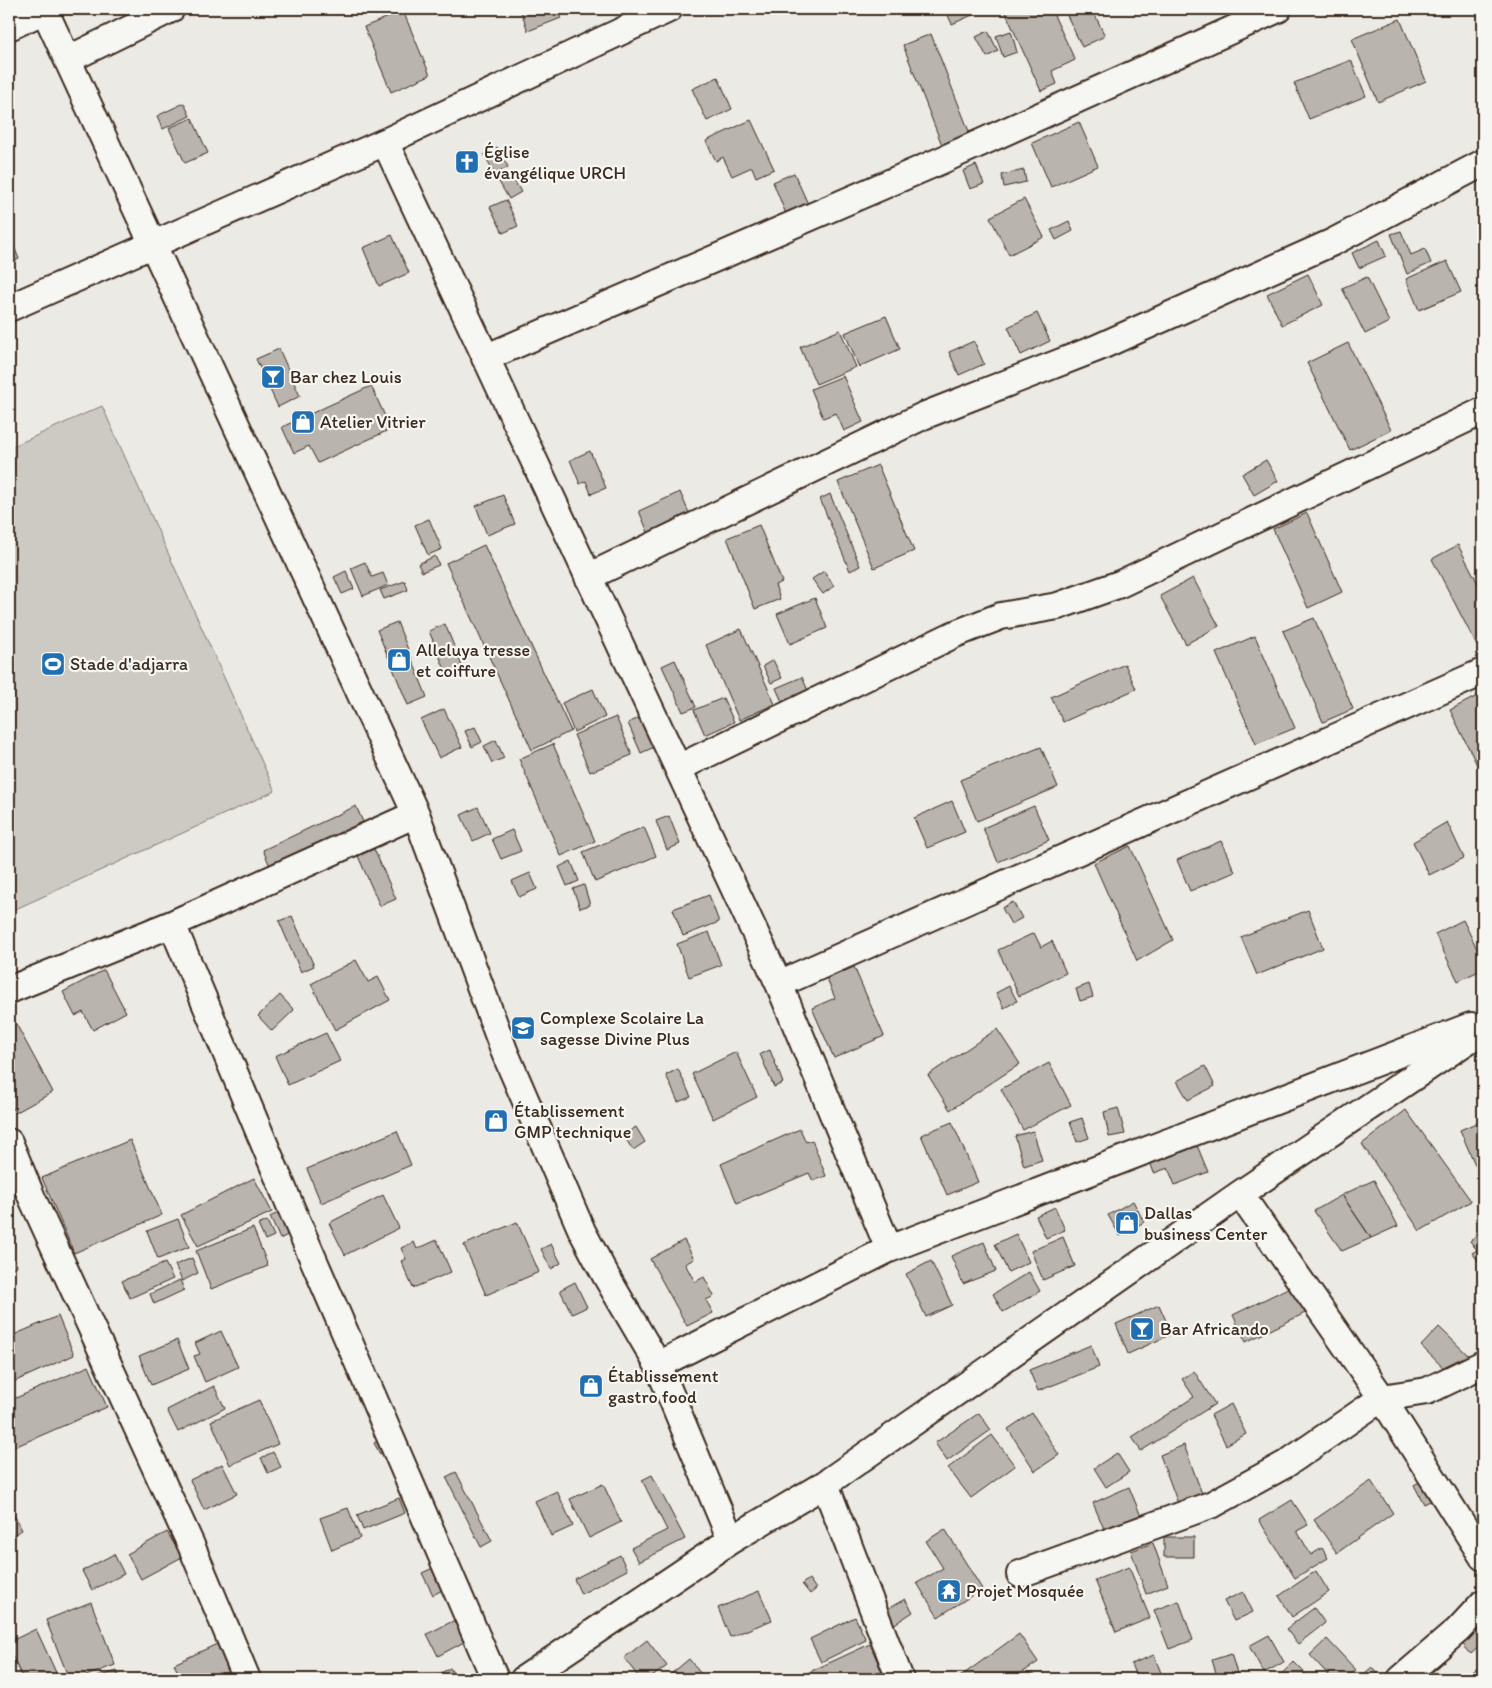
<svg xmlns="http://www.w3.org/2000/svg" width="1492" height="1688" font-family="Itim,sans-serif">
	<rect width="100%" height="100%" fill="#ebeae5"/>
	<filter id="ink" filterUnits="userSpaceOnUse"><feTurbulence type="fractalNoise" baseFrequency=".02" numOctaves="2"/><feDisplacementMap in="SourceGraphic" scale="10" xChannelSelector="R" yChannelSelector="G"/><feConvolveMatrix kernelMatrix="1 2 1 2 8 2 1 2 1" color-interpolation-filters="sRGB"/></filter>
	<g filter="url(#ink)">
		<path fill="#cdcac4" stroke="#847a71" d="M102,406L275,791L9,912V448Z"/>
		<path fill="#bab4ae" stroke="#3b2a1e" d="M520,9H557L561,18L528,31Z
			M945,9H986L952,24Z
			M1004,9H1051L1075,60L1052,71L1057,84L1041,91Z
			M1064,9H1092L1105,36L1082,47Z
			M403,11L430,75L391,92L364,27Z
			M1400,19L1426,81L1378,102L1352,39Z
			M988,31L998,51L987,57L976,37Z
			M1011,31L1017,52L1003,57L996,36Z
			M931,34L970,134L942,145L903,45Z
			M1351,60L1366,96L1309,119L1294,83Z
			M718,77L732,109L707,121L692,89Z
			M184,103L190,116L163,129L157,116Z
			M192,118L208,153L185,163L169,128Z
			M751,120L774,169L756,177L752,167L732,176L723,157L716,161L706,141Z
			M1079,122L1098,166L1051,187L1032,143Z
			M497,147L508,167L495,174L484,154Z
			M976,165L984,184L970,189L963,171Z
			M1024,170L1026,182L1004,187L1002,175Z
			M794,173L808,204L786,214L773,182Z
			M511,175L521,192L509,199L499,182Z
			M1024,199L1044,237L1009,255L990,217Z
			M506,200L518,226L503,233L490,207Z
			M1069,221L1073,231L1056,240L1051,230Z
			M1401,231L1411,255L1425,249L1431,263L1407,274L1391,234Z
			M9,234L19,259L9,263Z
			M392,235L409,273L379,286L363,248Z
			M1379,240L1386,256L1359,268L1352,253Z
			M1447,261L1461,292L1419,310L1406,279Z
			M1308,274L1323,305L1282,325L1267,294Z
			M1367,277L1389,322L1365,334L1342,288Z
			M1037,313L1050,341L1021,355L1008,327Z
			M886,316L900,349L859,367L845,333Z
			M840,330L856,367L816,384L800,347Z
			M974,341L984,364L959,375L949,352Z
			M1348,343L1391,430L1350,450L1307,363Z
			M279,349L300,396L278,407L256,359Z
			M843,376L863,422L844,431L836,413L823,418L811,389Z
			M371,386L391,429L318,463L309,446L294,453L282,427Z
			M590,451L606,488L591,494L586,481L580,484L570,460Z
			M1266,460L1278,481L1254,495L1242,474Z
			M878,465L914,551L874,568L838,482Z
			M680,492L692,520L651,539L639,511Z
			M830,494L860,566L850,571L820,499Z
			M503,495L515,524L487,535L476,506Z
			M1307,513L1342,592L1308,608L1273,529Z
			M429,519L442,549L428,555L415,525Z
			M759,525L782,582L775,585L780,599L755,609L727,538Z
			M484,545L571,731L532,750L446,563Z
			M1458,545L1483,593V642L1477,646L1432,559Z
			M435,556L439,565L422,572L418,564Z
			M365,562L372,577L383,573L388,585L363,596L351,568Z
			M346,571L354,589L342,594L334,577Z
			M824,571L834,586L823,594L812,579Z
			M1193,578L1219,626L1186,644L1160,596Z
			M405,581L408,590L384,599L380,590Z
			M815,598L827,628L790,644L777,614Z
			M1314,618L1353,709L1323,722L1283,631Z
			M397,622L427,697L408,705L377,630Z
			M445,624L464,671L448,677L429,631Z
			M741,629L775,704L739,720L706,645Z
			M1255,636L1295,728L1256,744L1216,653Z
			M675,660L696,707L683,712L662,666Z
			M773,660L782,678L771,683L763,666Z
			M1125,664L1136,689L1063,722L1051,697Z
			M802,677L809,693L783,704L776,688Z
			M593,689L605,717L574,732L562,703Z
			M1483,693V777L1450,710Z
			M723,698L734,722L705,735L694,710Z
			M444,709L462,747L439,758L421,720Z
			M650,713L663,743L641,753L628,723Z
			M616,717L632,755L590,772L574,735Z
			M475,727L482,742L472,747L465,731Z
			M496,740L504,758L492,763L484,746Z
			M553,744L595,841L561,856L519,759Z
			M1041,747L1058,787L977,821L960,780Z
			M952,801L965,832L927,848L914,818Z
			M356,806L363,822L270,866L263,850Z
			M1034,806L1049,840L998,862L983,828Z
			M478,807L490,833L473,841L461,815Z
			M669,816L680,844L667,850L656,821Z
			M1447,822L1464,858L1429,875L1413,842Z
			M644,827L656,856L595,882L583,852Z
			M512,830L521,851L501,859L492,839Z
			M1221,841L1235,872L1190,891L1177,860Z
			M1130,846L1173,940L1137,961L1094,863Z
			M374,849L396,899L380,906L358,856Z
			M571,861L579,881L567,886L559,867Z
			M530,873L537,889L519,897L512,881Z
			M584,885L590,905L580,908L573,889Z
			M709,895L719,922L683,936L673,909Z
			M1013,902L1022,918L1011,924L1002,908Z
			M1308,910L1323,948L1257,975L1241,937Z
			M292,916L314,966L301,972L279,921Z
			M1463,920L1483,961V969L1458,981L1435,934Z
			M709,932L721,965L689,977L677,944Z
			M1034,933L1041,947L1052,941L1066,973L1019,996L998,950Z
			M356,960L368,982L378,977L390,1000L335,1030L311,984Z
			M854,967L884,1036L834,1058L812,1008L835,998L827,979Z
			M104,970L126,1012L93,1030L83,1012L75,1016L63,992Z
			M1089,984L1093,997L1080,1001L1076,989Z
			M1009,986L1017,1001L1004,1008L996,993Z
			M280,995L294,1010L272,1031L258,1016Z
			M9,1011L53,1092L15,1113L9,1101Z
			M997,1029L1020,1064L950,1110L928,1075Z
			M326,1033L340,1061L288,1085L275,1056Z
			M770,1050L783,1083L774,1087L760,1054Z
			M736,1052L757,1097L713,1119L692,1074Z
			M1049,1063L1071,1105L1023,1130L1001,1089Z
			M1205,1066L1215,1086L1188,1100L1177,1081Z
			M678,1069L691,1097L678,1102L666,1075Z
			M1118,1108L1125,1134L1109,1137L1104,1112Z
			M1406,1110L1471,1201L1420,1231L1362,1144Z
			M1082,1118L1089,1138L1077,1142L1070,1122Z
			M1483,1120V1183L1460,1130Z
			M952,1122L978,1182L947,1195L921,1135Z
			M636,1127L645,1142L633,1150L623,1135Z
			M800,1129L806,1142L812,1140L826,1176L813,1181L809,1173L737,1203L721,1164Z
			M397,1131L411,1165L321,1203L307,1169Z
			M1033,1131L1042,1160L1024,1166L1015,1136Z
			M130,1140L162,1215L74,1253L42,1178Z
			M1196,1143L1208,1172L1175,1185L1168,1168L1154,1173L1150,1162Z
			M254,1178L272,1212L198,1246L181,1215Z
			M1374,1180L1398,1226L1371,1238L1342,1195Z
			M383,1195L399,1228L345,1255L329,1223Z
			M1342,1195L1371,1238L1342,1251L1314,1211Z
			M1133,1201L1144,1222L1120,1236L1108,1215Z
			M1055,1207L1065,1230L1046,1238L1036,1216Z
			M280,1212L291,1233L280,1239L270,1217Z
			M178,1219L189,1247L158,1259L147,1231Z
			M267,1221L274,1236L265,1240L258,1225Z
			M517,1222L539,1272L486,1295L464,1245Z
			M253,1228L268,1266L211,1289L196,1251Z
			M1483,1230V1267L1472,1253L1477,1250L1470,1241Z
			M1016,1234L1029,1262L1008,1272L995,1244Z
			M1063,1237L1075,1266L1043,1280L1031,1251Z
			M437,1240L451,1272L413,1288L401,1261L406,1259L401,1248L414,1242L417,1249Z
			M684,1240L694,1259L685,1264L695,1282L704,1277L714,1296L706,1300L713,1313L687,1326L650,1259Z
			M984,1242L996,1271L963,1284L951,1256Z
			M551,1244L561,1263L551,1269L541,1249Z
			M9,1247L17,1266L9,1270Z
			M192,1258L198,1273L182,1281L175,1265Z
			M931,1261L952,1305L926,1317L906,1274Z
			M165,1263L173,1279L130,1298L122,1281Z
			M1029,1272L1040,1291L1003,1312L993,1294Z
			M180,1280L184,1290L154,1304L150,1294Z
			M575,1282L587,1307L572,1314L560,1290Z
			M1292,1286L1305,1313L1246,1342L1233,1315Z
			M1159,1305L1172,1334L1128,1354L1116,1324Z
			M58,1316L74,1355L9,1384V1337Z
			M1439,1327L1471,1358L1453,1377L1421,1346Z
			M221,1331L238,1367L205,1382L194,1356L200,1354L195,1343Z
			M177,1340L189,1369L151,1385L139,1356Z
			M1091,1345L1099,1367L1038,1391L1029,1370Z
			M89,1366L107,1407L12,1448L9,1440V1401Z
			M1194,1371L1215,1404L1141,1451L1132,1437L1194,1397L1182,1379Z
			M214,1386L225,1408L178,1432L167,1410Z
			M259,1400L278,1444L230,1465L211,1421Z
			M1231,1404L1246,1434L1226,1445L1211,1415Z
			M979,1413L991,1430L947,1461L935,1443Z
			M1032,1413L1059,1455L1035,1471L1008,1429Z
			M992,1435L1015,1466L971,1498L948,1468Z
			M382,1438L388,1449L380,1454L374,1443Z
			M1184,1445L1204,1499L1180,1509L1160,1455Z
			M273,1452L281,1467L268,1473L261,1458Z
			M1117,1453L1129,1472L1106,1487L1094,1468Z
			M222,1464L237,1494L204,1510L190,1480Z
			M456,1472L492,1541L481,1547L446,1477Z
			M652,1475L685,1539L639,1562L631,1548L667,1530L642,1480Z
			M1425,1479L1436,1498L1424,1504L1414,1485Z
			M1371,1481L1393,1513L1337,1553L1314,1520Z
			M603,1484L621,1522L589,1538L570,1499Z
			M1129,1487L1143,1521L1107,1536L1093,1503Z
			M557,1491L573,1526L551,1536L535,1501Z
			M399,1498L405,1513L363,1530L357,1515Z
			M1292,1500L1308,1525L1297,1531L1311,1555L1322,1548L1328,1558L1295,1578L1259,1520Z
			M9,1505L22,1530L9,1537Z
			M348,1508L360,1538L332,1550L320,1518Z
			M945,1529L982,1589L938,1617L917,1583L943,1568L926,1541Z
			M167,1532L182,1557L141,1579L127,1554Z
			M1164,1537H1194V1557H1164Z
			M1153,1543L1168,1585L1146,1594L1131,1551Z
			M114,1554L124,1574L92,1590L82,1571Z
			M620,1555L627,1570L581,1594L574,1579Z
			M1129,1567L1150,1618L1116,1632L1095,1580Z
			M433,1568L444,1589L433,1595L422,1573Z
			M1316,1571L1329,1592L1292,1617L1279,1596Z
			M809,1579L816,1589L810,1594L802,1584Z
			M759,1591L772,1620L730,1637L718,1608Z
			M1243,1592L1253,1612L1234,1621L1224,1601Z
			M905,1599L913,1612L893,1625L884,1611Z
			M1179,1601L1193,1640L1169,1649L1154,1610Z
			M91,1602L115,1665L78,1679H69L46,1620Z
			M1314,1608L1325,1623L1298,1644L1286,1629Z
			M855,1617L866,1640L821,1662L810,1639Z
			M455,1620L466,1641L438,1656L427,1634Z
			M1480,1623L1483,1627V1643L1471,1654L1460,1641Z
			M36,1629L59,1679H23L9,1649V1642Z
			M1019,1634L1038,1662L1013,1679H957Z
			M1269,1635L1284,1662L1264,1673L1249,1646Z
			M1327,1639L1356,1670L1346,1679H1332L1310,1655Z
			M647,1640L667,1666L649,1679H640L624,1658Z
			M217,1644L234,1679H181L174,1664Z
			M870,1644L882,1672L868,1679H807L805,1674Z
			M1231,1654L1237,1673L1218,1679L1212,1660Z
			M1154,1655L1163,1678L1137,1679L1131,1664Z
			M689,1659L705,1679H665Z
			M1294,1662L1308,1676L1305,1679H1276Z
			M1483,1665V1679H1460Z
			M1372,1667L1383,1679H1358Z
			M450,1668L456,1679H435L434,1677Z
			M117,1671L120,1679H95L94,1678Z
			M1033,1673L1037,1679H1024Z"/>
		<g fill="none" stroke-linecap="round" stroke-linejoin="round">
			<defs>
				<path id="minor" d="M44,9L416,814L505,1053L582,1231L606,1276L658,1365L731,1540
					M9,27L45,10
					M69,59L171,9
					M385,142L779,984L889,1249
					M9,308L385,142L669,9
					M485,358L940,161L1278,9
					M588,577L923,416L1097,348L1333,242L1483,163
					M678,768L955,634L1001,616L1058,606L1120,584L1483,411
					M172,924L292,1210L495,1679
					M779,984L1483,672
					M9,990L172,924L416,814
					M9,1142L32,1198L191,1545L247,1679
					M1240,1194L1382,1398L1483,1557
					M658,1365L889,1249L1471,1026
					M825,1484L900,1679
					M1020,1574L1213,1504L1286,1464L1382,1398L1427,1391L1483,1364
					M524,1679L731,1540L825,1484L1240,1194L1483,1030
					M1401,1679L1458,1630L1483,1603"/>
			</defs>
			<use href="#minor" stroke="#3b2a1e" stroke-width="30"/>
			<use href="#minor" stroke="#f6f6f2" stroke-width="26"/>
		</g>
	</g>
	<defs>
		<symbol id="church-square" viewBox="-11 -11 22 22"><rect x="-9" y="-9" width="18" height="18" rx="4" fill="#1f6fb2" stroke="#f6f6f2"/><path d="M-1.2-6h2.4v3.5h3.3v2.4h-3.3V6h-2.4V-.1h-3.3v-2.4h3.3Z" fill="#fff"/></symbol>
		<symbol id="bar-square" viewBox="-11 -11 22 22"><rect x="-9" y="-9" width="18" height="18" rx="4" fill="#1f6fb2" stroke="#f6f6f2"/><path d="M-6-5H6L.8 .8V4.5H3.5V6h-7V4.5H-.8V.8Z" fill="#fff"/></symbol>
		<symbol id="shop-square" viewBox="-11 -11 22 22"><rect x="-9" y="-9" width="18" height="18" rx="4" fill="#1f6fb2" stroke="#f6f6f2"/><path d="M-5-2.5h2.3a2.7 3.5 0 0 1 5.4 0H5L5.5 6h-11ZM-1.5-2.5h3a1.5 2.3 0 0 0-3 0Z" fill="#fff"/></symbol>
		<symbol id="stadium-square" viewBox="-11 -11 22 22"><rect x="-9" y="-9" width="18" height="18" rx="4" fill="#1f6fb2" stroke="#f6f6f2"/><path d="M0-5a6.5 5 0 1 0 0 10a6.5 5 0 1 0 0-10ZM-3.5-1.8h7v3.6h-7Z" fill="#fff"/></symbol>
		<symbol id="school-square" viewBox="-11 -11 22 22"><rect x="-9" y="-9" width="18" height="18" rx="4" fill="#1f6fb2" stroke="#f6f6f2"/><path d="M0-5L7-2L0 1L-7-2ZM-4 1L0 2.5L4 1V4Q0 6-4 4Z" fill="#fff"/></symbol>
		<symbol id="temple-square" viewBox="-11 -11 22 22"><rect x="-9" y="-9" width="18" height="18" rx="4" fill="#1f6fb2" stroke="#f6f6f2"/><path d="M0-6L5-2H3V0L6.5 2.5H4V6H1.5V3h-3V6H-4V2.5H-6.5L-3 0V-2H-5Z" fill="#fff"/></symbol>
	</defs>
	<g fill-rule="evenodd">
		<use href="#church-square" x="453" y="148" width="28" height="28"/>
		<use href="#bar-square" x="259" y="363" width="28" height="28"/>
		<use href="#shop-square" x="289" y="408" width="28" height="28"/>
		<use href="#shop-square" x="385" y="646" width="28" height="28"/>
		<use href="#stadium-square" x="39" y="650" width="28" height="28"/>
		<use href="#school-square" x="509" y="1014" width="28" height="28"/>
		<use href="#shop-square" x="482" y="1107" width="28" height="28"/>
		<use href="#shop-square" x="1113" y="1209" width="28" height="28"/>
		<use href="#bar-square" x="1128" y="1315" width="28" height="28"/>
		<use href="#shop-square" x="577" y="1372" width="28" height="28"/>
		<use href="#temple-square" x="935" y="1577" width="28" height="28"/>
	</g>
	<g text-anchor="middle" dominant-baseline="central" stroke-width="4.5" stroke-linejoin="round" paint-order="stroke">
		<g font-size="18" fill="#3b2a1e" stroke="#f6f6f2" text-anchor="start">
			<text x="484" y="152">Église<tspan x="484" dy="21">évangélique URCH</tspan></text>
			<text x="290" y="377">Bar chez Louis</text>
			<text x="320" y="422">Atelier Vitrier</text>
			<text x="416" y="650">Alleluya tresse<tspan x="416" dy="21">et coiffure</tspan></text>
			<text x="70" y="664">Stade d'adjarra</text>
			<text x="540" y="1018">Complexe Scolaire La<tspan x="540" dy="21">sagesse Divine Plus</tspan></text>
			<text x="514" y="1111">Établissement<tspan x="514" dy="21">GMP technique</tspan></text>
			<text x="1144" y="1213">Dallas<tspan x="1144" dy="21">business Center</tspan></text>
			<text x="1160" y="1329">Bar Africando</text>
			<text x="608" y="1376">Établissement<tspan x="608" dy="21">gastro food</tspan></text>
			<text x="966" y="1591">Projet Mosquée</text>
		</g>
	</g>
	<rect width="1492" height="1688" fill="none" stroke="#f6f6f2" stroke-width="30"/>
	<rect x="15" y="15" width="1462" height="1658" fill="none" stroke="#3b2a1e" stroke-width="2" filter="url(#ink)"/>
</svg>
